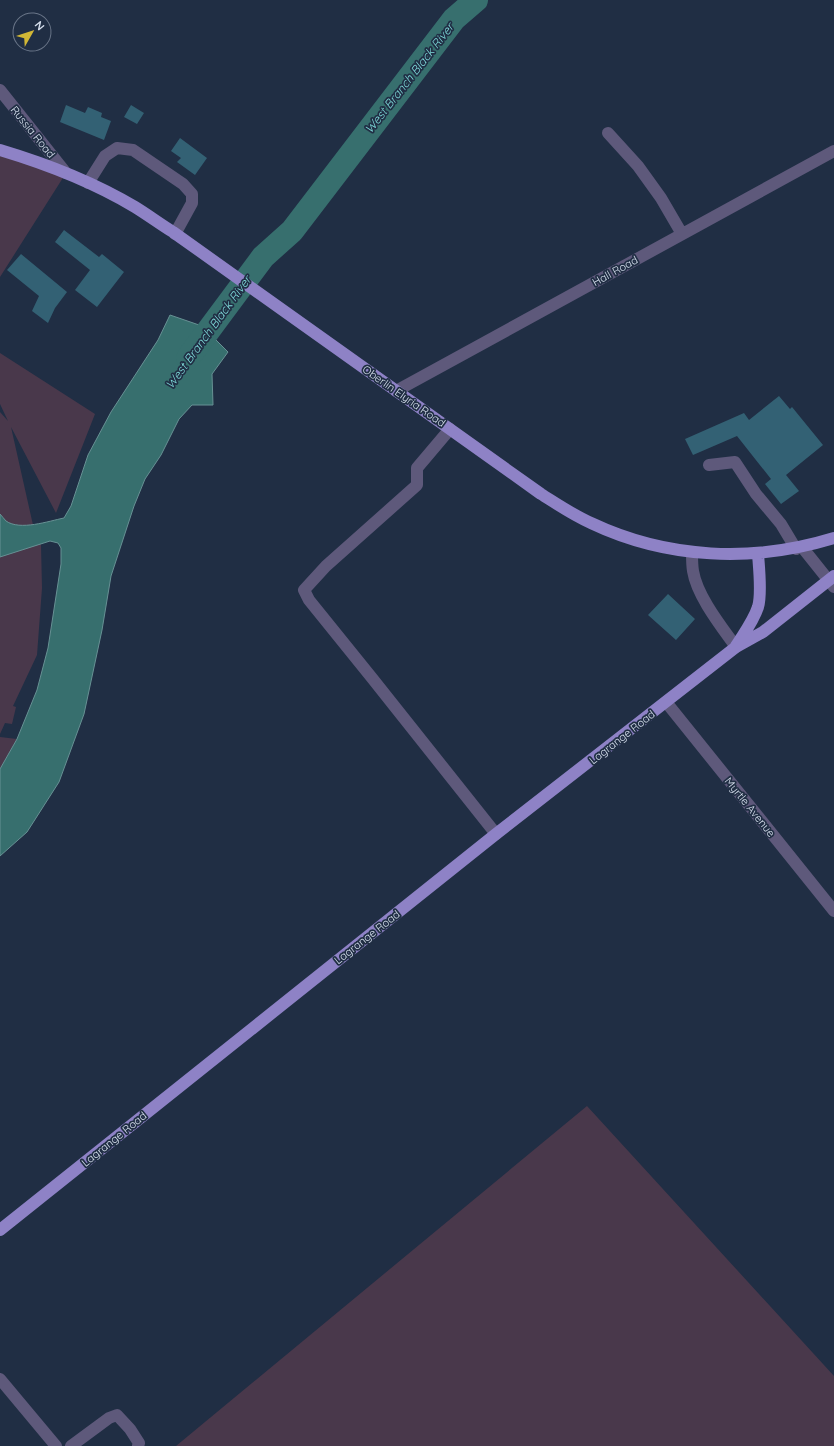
<svg xmlns="http://www.w3.org/2000/svg" width="834" height="1446" font-family="Quicksand,sans-serif">
	<rect width="100%" height="100%" fill="#202e44"/>
	<path fill="#49384b" d="M0,150L66,173L0,277Z
		M0,353L95,414L56,513L11,427L33,525L41,545L42,588L37,655L13,706L16,707L12,724L5,723L0,734V412L8,421L0,404Z
		M0,737L17,739L0,769Z
		M587,1106L834,1376V1446H176Z"/>
	<path fill="#376f6e" stroke="#679194" d="M170,315L202,326L228,352L212,374L213,405H192L179,419L161,455L145,479L134,506L111,576L102,630L84,714L59,782L27,832L0,856V769L17,739L37,690L48,648L61,564V548L58,543L50,541L0,557V514C2,516 4,519 6,521C20,531 49,521 64,518L71,506L88,455L111,412L158,340Z"/>
	<g fill="none" stroke-linecap="round" stroke-linejoin="round">
		<path stroke="#376f6e" stroke-width="24" d="M188,358L263,257L292,231L454,19L476,0"/>
	</g>
	<path fill="#336174" d="M66,105L85,113L88,107L102,113L101,117L111,121L104,140L60,122Z
		M131,105L144,113L137,124L124,117Z
		M180,138L207,158L195,175L177,162L181,158L171,151Z
		M64,230L99,257L102,254L124,272L97,307L75,290L90,270L55,242Z
		M21,254L67,292L55,308L48,323L32,311L39,296L7,270Z
		M779,396L790,409L792,407L823,445L786,475L799,491L781,504L765,484L771,479L737,436L693,455L685,439L744,413L749,420Z
		M668,594L695,619L676,640L648,615Z"/>
	<g fill="none" stroke-linecap="round" stroke-linejoin="round">
		<path stroke="#5e597b" stroke-width="12" d="M0,90L66,173
			M608,133L638,166L661,198L682,234
			M88,183L105,156L117,148L133,150L183,184L192,194V203L175,234
			M396,391L834,151
			M450,429L417,468V485L326,566L304,590L309,600L372,678L496,834
			M709,465L735,462L756,494L781,524L796,549
			M802,547L834,587
			M692,552C692,558 692,565 693,571C697,596 721,626 736,647
			M666,702L834,911
			M0,1379L56,1446
			M71,1446L109,1418L117,1415L130,1429L139,1443L138,1446"/>
		<path stroke="#8e82c6" stroke-width="12" d="M0,150C47,164 93,182 135,207C148,215 160,224 173,232L541,494C557,504 573,515 591,523C667,559 753,563 834,538
			M736,646C744,633 753,622 758,607C762,594 759,568 758,554
			M0,1230L496,834L736,647L763,632L834,576"/>
	</g>
	<g text-anchor="middle" dominant-baseline="central" stroke-width="3.5" stroke-linejoin="round" paint-order="stroke">
		<g font-size="11" fill="#d7e0ee" stroke="#202e44">
			<text transform="translate(33 132) rotate(51)">Russia Road</text>
			<text transform="translate(615 271) rotate(-29)">Hall Road</text>
			<text transform="translate(404 396) rotate(35)">Oberlin Elyria Road</text>
			<text transform="translate(622 737) rotate(-38)">Lagrange Road</text>
			<text transform="translate(750 807) rotate(51)">Myrtle Avenue</text>
			<text transform="translate(367 937) rotate(-38)">Lagrange Road</text>
			<text transform="translate(114 1139) rotate(-39)">Lagrange Road</text>
		</g>
		<g font-size="12" font-style="italic" fill="#7fdbda" stroke="#202e44">
			<text transform="translate(409 78) rotate(-52)">West Branch Black River</text>
			<text transform="translate(208 332) rotate(-54)">West Branch Black River</text>
		</g>
	</g>
	<g transform="translate(32 32) rotate(51)"><circle r="19" fill="#202e44" stroke="#697588"/>
	<path d="M0-3L7 15L0 10L-7 15Z" fill="#d1b736"/>
	<text y="-6" font-size="11" font-weight="bold" text-anchor="middle" fill="#d7e0ee">N</text>
	</g>
</svg>
